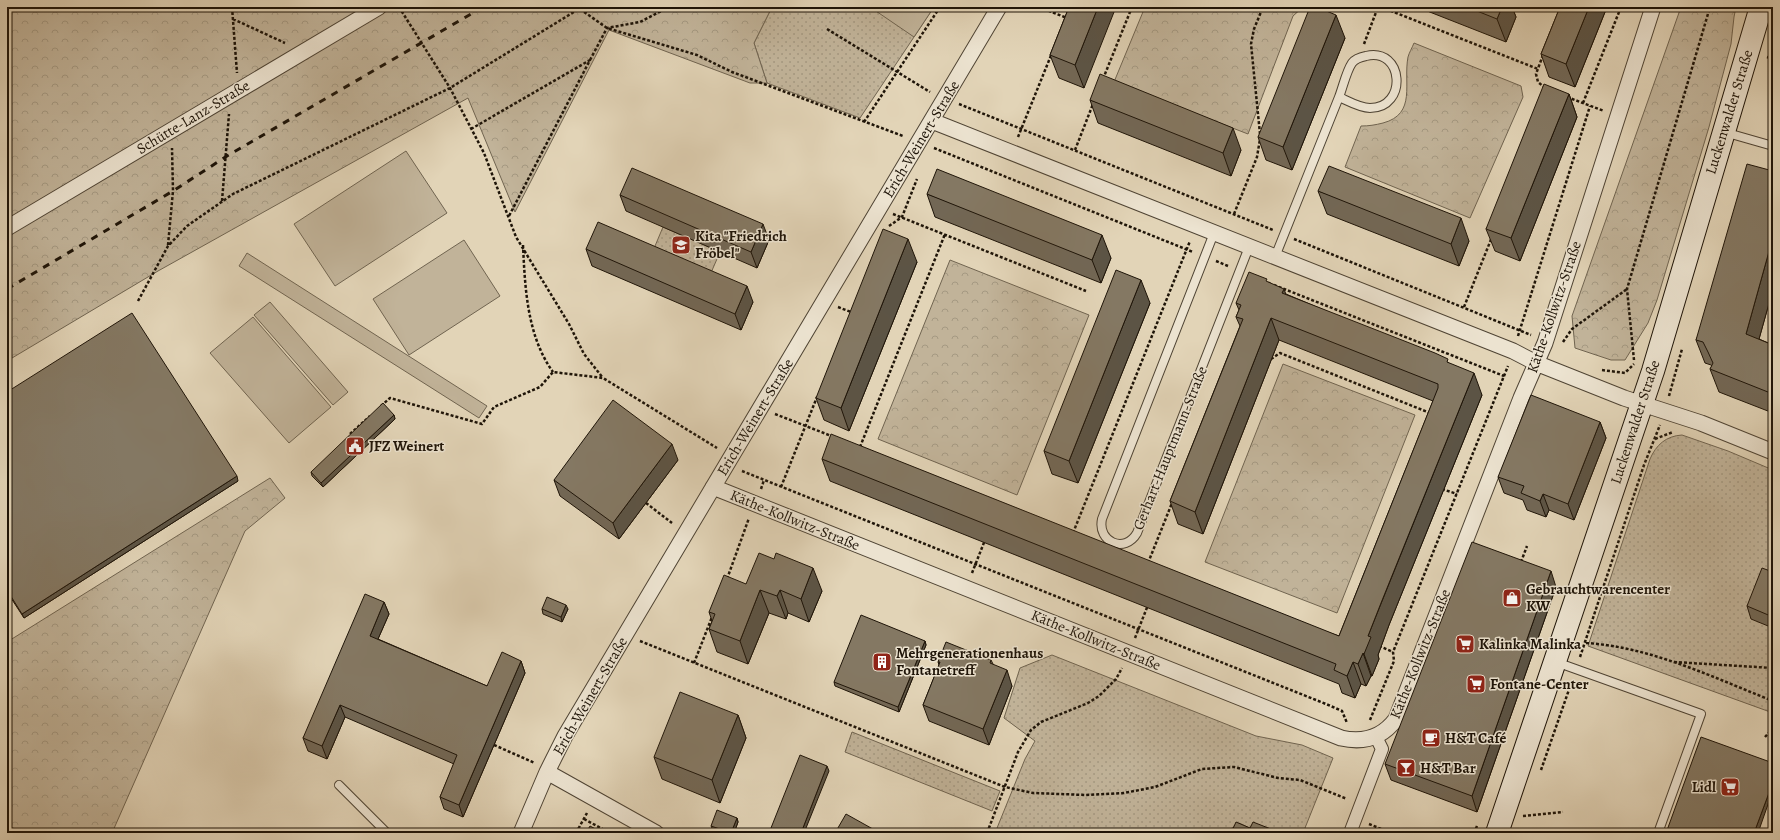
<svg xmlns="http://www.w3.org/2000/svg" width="1780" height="840" font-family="Alegreya,serif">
	<defs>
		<pattern id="grass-dots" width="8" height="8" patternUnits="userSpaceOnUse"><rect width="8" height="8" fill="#c1b399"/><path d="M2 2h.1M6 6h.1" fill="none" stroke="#a59982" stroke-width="1.8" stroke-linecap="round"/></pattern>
		<pattern id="forest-crowns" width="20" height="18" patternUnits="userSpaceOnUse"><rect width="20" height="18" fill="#c1b399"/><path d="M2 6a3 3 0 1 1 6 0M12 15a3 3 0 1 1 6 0" fill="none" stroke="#a59982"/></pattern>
	</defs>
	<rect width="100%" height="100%" fill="#e2d4b7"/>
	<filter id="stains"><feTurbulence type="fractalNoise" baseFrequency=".005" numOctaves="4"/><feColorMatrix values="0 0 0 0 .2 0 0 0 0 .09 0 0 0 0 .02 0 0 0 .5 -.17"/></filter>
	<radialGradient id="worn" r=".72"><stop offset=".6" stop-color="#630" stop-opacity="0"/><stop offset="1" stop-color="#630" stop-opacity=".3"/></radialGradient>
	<path fill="url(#grass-dots)" stroke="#706450" d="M772,7H934L860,118L767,83L754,43Z
		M663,227L720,252L707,282L650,258Z
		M1682,435L1728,451L1773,470V713L1588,646L1650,459C1656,445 1666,436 1682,435Z
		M1052,655L1256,736L1302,745L1333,758L1303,833H1260L1239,823L1225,833H995L1025,759L1035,741L1004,718L1020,668Z
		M852,732L1000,791L992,811L845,752Z"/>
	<path fill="url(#forest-crowns)" stroke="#706450" d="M7,7H772L754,43L767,83H750L609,30L515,212L468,98L158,271L7,361Z
		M1145,7H1303L1293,16L1248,134L1114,82Z
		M1681,7H1736L1734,17L1731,44L1709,127L1657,300L1648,323L1625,360H1611L1575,348L1572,316Z
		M1414,43L1521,86L1523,97L1470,218L1345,167L1361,126C1369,126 1375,125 1383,123C1417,114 1403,83 1408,57C1409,53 1412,48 1414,43Z
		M950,260L1089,315L1017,495L878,439Z
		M1283,364L1415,415L1337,613L1205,562Z
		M270,478L285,498L245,531L112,833H27L7,826V642Z"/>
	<path fill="#c1b399" stroke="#706450" d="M870,7H934L914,37Z
		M406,151L447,213L335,286L294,224Z
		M464,240L500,296L409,355L373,299Z
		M247,253L487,406L479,418L239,266Z
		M270,302L348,392L333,405L254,315Z
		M253,317L331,407L289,443L210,353Z"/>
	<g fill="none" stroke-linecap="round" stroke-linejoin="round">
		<defs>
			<path id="service" d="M1724,132L1773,146
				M1214,233L1102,519C1097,542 1125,554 1137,533L1249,247
				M1275,257L1339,97C1348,101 1360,108 1370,108C1408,108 1404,47 1366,56C1361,57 1355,59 1352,63C1346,72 1343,87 1339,97
				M1556,662L1701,714L1658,833
				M339,785L387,833"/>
			<path id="pedestrian" d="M1350,833L1382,749L1376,737"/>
			<path id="minor" d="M932,121L1513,351L1536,363L1624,398L1701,423L1773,452
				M7,228L379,7
				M713,487L1341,738C1363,743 1382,738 1396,719L1521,398L1545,343L1653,7
				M547,772L656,833
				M521,833L547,772L565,736L999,7"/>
			<path id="secondary" d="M1497,833L1653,371L1761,7"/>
		</defs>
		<use href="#service" stroke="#4f4434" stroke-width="10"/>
		<use href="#pedestrian" stroke="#4f4434" stroke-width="14"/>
		<use href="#minor" stroke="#4f4434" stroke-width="17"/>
		<use href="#secondary" stroke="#1e1408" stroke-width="24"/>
		<path stroke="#1e1408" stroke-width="2.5" stroke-dasharray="3 2" stroke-linecap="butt" d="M232,7L237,73
			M399,7L450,88L484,153L516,237L569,324L584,354L603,378
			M1039,7L1067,18
			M1381,7L1538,69
			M580,9L607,28L697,55L732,72L903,136
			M1391,11L1393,7
			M233,19L285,43
			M827,29L930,92
			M1364,44L1378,7
			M1543,55L1536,74L1538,82L1544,87
			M1767,57L1773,59
			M590,60L607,28L640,22L669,7
			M1103,79L1132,7
			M1567,97L1604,111
			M1583,103L1621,7
			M959,104L1273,230
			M864,122L940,7
			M471,129L590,60L509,216
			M1260,134L1251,44L1254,29L1263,7
			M1018,137L1052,53
			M934,148L1193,252
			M1075,150L1093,104
			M222,201L229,114
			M893,214L1086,291
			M1234,214L1257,157L1260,139
			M889,226L902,217L917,179
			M1294,239L1531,335
			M168,245L173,191L172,148
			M523,245C525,288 527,336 553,372
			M1216,261L1228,266
			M1274,285L1504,376
			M138,301L168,246L187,226L233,194L450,88L582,7
			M838,307L851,312
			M1464,307L1492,237
			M1518,336L1590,106
			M1563,342L1572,329L1627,289
			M1271,359L1280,353L1430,413
			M1634,360L1627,289L1710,7
			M1602,370L1625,373L1634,364
			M1669,396L1682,349
			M381,406L390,398L482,424L494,407L540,387L553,372L603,378L717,448
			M775,414L834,437
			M350,434L370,416
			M1655,439L1673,432
			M860,447L945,234
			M742,471L1326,704L1342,711L1347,723
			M781,487L817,397
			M761,489L764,480
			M1442,489L1457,494
			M646,503L672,523
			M1073,533L1190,241
			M1521,562L1527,546
			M1148,563L1172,503
			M972,573L985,540
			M727,579L749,518
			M1135,638L1148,605
			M640,641L1005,787L1033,793L1086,795L1124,793L1155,787L1202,769L1234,767L1278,778L1300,780L1347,799
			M1586,643C1651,647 1712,677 1773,701
			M1379,646L1393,652
			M1580,657L1644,465L1660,425
			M1674,662L1773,668
			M694,663L712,617
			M1370,720L1394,661L1393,652L1508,366
			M1765,737L1773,728
			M494,745L535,763
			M1541,770L1572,681
			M1523,816L1563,812
			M584,819L610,833
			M1369,824L1391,833
			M576,833L587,813
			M987,833L1018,752L1031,730L1041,722L1088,703L1099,696L1116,679L1122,668
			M1474,833L1477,826"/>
		<use href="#service" stroke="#ece3d0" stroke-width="8"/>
		<use href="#pedestrian" stroke="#ece3d0" stroke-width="12"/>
		<use href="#minor" stroke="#ece3d0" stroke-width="15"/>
		<use href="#secondary" stroke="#ece3d0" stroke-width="22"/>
		<path stroke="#1e1408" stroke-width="3" stroke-dasharray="7 7" stroke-linecap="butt" d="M7,289L173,191L227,156L483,7"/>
	</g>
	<path fill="#726755" stroke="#1e1408" d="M1069,7L1084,88L1059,78L1050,55Z
		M1417,7H1512L1516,17L1506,42Z
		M1560,7H1607L1575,87L1549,77L1541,54Z
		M1345,38L1292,170L1266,160L1258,137Z
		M1569,94L1577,117L1520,261L1495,251L1486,229Z
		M1090,100L1241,150L1231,176L1098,123Z
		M1773,171V289L1759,339L1773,345V413L1719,392L1710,369L1712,366L1711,365L1705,363L1696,340Z
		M1318,191L1469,241L1459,266L1327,214Z
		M927,194L1111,258L1101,283L935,217Z
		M620,195L769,240L757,268L626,211Z
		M586,249L753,302L741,330L592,266Z
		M917,262L849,431L824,420L816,398Z
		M1269,282L1286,294L1449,363L1482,395L1389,625L1378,655L1379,659L1372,676H1371L1366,686L1361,684L1355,698L1342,693L1339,684L830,481L822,459L1339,636L1433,401L1279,340L1203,534L1178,524L1170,501L1240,326L1236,317L1239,310L1236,303Z
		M1150,303L1078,483L1052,474L1044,451Z
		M7,392L238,481L24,618L7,592Z
		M394,415L395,419L323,487L312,476L311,472Z
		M1600,422L1606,438L1574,520L1549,510L1546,517L1527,510L1523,500L1504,493L1498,477Z
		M678,460L619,539L560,496L554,480Z
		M1773,572V628L1751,619L1747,606Z
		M746,584L822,591L809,622L788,613L786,619L769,613L748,664L717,652L709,629L712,621L709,612Z
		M1556,587L1477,812L1391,780L1385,764Z
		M384,602L389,614L378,639L487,686L521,661L525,673L463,817L444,809L440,797L454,764L345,717L327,759L308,751L303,738Z
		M542,609H568L562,622L543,614Z
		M925,641L926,645L899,712L835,686L834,682Z
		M991,660L993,664L1012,686L989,745L929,721L923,705L939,665L938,662Z
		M738,715L746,738L720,803L662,779L654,757Z
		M737,818L738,822L734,833H720L713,830L711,826Z"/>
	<path fill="#5c5445" stroke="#1e1408" d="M1098,7H1116L1084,88L1075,65Z
		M1502,7H1512L1516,17L1506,42L1497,19Z
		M1589,7H1607L1575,87L1566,64Z
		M1336,15L1345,38L1292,170L1283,147Z
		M1569,94L1577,117L1520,261L1511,238Z
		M1233,128L1241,150L1231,176L1223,153Z
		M1461,218L1469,241L1459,266L1451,244Z
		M763,224L769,240L757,268L751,252Z
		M1102,235L1111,258L1101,283L1092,260Z
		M1773,237V289L1754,357L1746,334Z
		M908,239L917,262L849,431L841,408Z
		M1141,280L1150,303L1078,483L1069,461Z
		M747,286L753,302L741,330L735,314Z
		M1284,289L1292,311L1282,293Z
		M1271,318L1279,340L1203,534L1195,512Z
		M1474,373L1482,395L1389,625L1378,655L1379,659L1372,676L1364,654L1368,636Z
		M394,415L395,419L323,487L321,483Z
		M1600,422L1606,438L1574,520L1568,504Z
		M672,444L678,460L619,539L613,523Z
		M237,476L238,481L24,618L22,614Z
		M1543,494L1549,510L1546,517L1540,501Z
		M813,568L822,591L809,622L801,599Z
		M1551,571L1556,587L1477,812L1472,796Z
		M760,590L769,613L748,664L740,641Z
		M780,590L788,613L786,619L777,596Z
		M384,602L389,614L374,648L370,636Z
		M566,605L568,609L562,622L561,617Z
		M925,641L926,645L899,712L898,707Z
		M1363,653L1371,676L1366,686L1358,664Z
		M521,661L525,673L463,817L459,805Z
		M1353,662L1361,684L1355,698L1347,676Z
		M1007,670L1012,686L989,745L983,729Z
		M340,705L345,717L327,759L322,746Z
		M738,715L746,738L720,803L712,780Z
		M827,766L829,771L804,833H801Z
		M1773,782V790L1758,833H1754Z
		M737,818L738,822L734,833H731Z"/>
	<path fill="#847863" stroke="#1e1408" d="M1069,7H1098L1075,65L1050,55Z
		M1310,7H1317L1336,15L1283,147L1258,137Z
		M1467,7H1502L1497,19Z
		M1560,7H1589L1566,64L1541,54Z
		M1100,74L1233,128L1223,153L1090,100Z
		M1544,84L1569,94L1511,238L1486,229Z
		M1747,164L1773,171V237L1746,334L1773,345V394L1710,369L1713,363L1708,352L1703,342L1696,340Z
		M1329,166L1461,218L1451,244L1318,191Z
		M632,168L763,224L751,252L620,195Z
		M937,169L1102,235L1092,260L927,194Z
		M598,222L747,286L735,314L586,249Z
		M883,229L908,239L841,408L816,398Z
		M1116,270L1141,280L1069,461L1044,451Z
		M1249,272L1267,279L1266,281L1284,289L1282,293L1435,353L1448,359L1447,362L1474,373L1381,603L1368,636L1371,637L1364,654L1363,653L1358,664L1353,662L1347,676L1334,670L1336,664L822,459L831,434L1339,636L1438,388V384L1271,318L1195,512L1170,501L1243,319L1236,317L1241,305L1236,303Z
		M132,313L237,476L22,614L7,590V392Z
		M1531,395L1600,422L1568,504L1543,494L1540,501L1521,493L1524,486L1498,477Z
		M613,400L672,444L613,523L554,480Z
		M383,403L394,415L321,483L311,472Z
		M1472,542L1551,571L1472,796L1385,764Z
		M759,553L774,559L776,553L813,568L801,599L780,590L777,596L760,590L740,641L709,629L715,614L709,612L724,575L746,584Z
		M1762,568L1773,572V617L1747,606Z
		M365,594L384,602L370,636L487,686L502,652L521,661L459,805L440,797L457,755L340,705L322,746L303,738Z
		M547,597L566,605L561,617L542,609Z
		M861,615L925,641L898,707L834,682Z
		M946,642L991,660L990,663L1007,670L983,729L923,705L940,662H938Z
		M680,692L738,715L712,780L654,757Z
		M1701,737L1773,763V782L1754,833H1666Z
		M800,755L827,766L801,833H769Z
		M717,810L737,818L731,833L711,826Z
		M846,814L880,833H835Z
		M1236,822L1250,828L1253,822L1281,833H1231Z
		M590,826L603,833H586Z"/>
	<defs>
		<symbol id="school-square" viewBox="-11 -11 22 22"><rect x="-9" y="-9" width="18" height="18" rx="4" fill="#8f2418" stroke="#ece3d0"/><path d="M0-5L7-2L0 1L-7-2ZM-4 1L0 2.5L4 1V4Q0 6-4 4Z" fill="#fff"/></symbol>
		<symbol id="civic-square" viewBox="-11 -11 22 22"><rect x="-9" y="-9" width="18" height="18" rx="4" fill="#8f2418" stroke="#ece3d0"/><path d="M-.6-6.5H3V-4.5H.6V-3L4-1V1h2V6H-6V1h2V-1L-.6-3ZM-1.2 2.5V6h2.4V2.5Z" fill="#fff"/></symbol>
		<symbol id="shop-square" viewBox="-11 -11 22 22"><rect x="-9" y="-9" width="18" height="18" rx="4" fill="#8f2418" stroke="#ece3d0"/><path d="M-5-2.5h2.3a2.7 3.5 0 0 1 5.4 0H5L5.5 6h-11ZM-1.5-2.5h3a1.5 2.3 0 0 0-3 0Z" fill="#fff"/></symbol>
		<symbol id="supermarket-square" viewBox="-11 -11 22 22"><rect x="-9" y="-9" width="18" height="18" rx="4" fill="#8f2418" stroke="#ece3d0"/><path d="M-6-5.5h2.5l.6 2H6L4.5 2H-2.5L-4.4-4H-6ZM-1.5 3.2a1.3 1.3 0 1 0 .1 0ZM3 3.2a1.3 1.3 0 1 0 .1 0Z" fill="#fff"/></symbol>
		<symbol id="building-square" viewBox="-11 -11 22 22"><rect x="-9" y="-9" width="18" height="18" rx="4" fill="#8f2418" stroke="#ece3d0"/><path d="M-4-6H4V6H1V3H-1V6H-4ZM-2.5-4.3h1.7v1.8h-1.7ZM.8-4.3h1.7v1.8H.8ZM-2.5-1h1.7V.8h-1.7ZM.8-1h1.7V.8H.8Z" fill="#fff"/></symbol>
		<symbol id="cafe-square" viewBox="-11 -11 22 22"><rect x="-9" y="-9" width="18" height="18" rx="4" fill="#8f2418" stroke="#ece3d0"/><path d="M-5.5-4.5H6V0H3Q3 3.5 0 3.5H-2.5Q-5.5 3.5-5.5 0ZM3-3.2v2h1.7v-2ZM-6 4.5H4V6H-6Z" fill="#fff"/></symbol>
		<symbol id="bar-square" viewBox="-11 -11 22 22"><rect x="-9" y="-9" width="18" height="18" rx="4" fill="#8f2418" stroke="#ece3d0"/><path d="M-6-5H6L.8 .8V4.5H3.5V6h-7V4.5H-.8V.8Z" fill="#fff"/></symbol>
	</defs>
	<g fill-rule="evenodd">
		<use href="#school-square" x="670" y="234" width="22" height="22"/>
		<use href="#civic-square" x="344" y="435" width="22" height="22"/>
		<use href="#shop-square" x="1501" y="587" width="22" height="22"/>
		<use href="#supermarket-square" x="1454" y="633" width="22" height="22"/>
		<use href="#building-square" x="871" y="651" width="22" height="22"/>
		<use href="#supermarket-square" x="1465" y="673" width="22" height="22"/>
		<use href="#cafe-square" x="1420" y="727" width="22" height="22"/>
		<use href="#bar-square" x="1395" y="757" width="22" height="22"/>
		<use href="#supermarket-square" x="1719" y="776" width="22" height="22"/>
	</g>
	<g text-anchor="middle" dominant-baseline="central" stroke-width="3" stroke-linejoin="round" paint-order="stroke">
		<g font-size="15" fill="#1e1408" stroke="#ece3d0">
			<text transform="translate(1729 112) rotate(-73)">Luckenwalder Straße</text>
			<text transform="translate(193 117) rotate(-31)">Schütte-Lanz-Straße</text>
			<text transform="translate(921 139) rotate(-59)">Erich-Weinert-Straße</text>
			<text transform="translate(1554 307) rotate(-71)">Käthe-Kollwitz-Straße</text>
			<text transform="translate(755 417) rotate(-59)">Erich-Weinert-Straße</text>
			<text transform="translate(1635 422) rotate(-72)">Luckenwalder Straße</text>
			<text transform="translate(1170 448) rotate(-68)">Gerhart-Hauptmann-Straße</text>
			<text transform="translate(795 520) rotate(22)">Käthe-Kollwitz-Straße</text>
			<text transform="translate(1096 640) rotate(22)">Käthe-Kollwitz-Straße</text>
			<text transform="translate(1420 654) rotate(-68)">Käthe-Kollwitz-Straße</text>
			<text transform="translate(590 696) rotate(-60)">Erich-Weinert-Straße</text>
		</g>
		<g font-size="15" font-weight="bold" fill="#1e1408" stroke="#ece3d0" text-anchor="start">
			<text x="695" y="236">Kita "Friedrich<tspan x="695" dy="17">Fröbel"</tspan></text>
			<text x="369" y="446">JFZ Weinert</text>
			<text x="1526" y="589">Gebrauchtwarencenter<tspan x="1526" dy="17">KW</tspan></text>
			<text x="1479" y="644">Kalinka Malinka</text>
			<text x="896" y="653">Mehrgenerationenhaus<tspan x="896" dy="17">Fontanetreff</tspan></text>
			<text x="1490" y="684">Fontane-Center</text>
			<text x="1445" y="738">H&amp;T Café</text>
			<text x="1420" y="768">H&amp;T Bar</text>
			<text x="1716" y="787" text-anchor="end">Lidl</text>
		</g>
	</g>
	<rect width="1780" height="840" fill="none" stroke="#e2d4b7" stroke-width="24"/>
	<rect x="8" y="8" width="1764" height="824" fill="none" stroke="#1e1408" stroke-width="2"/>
	<rect x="12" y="12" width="1756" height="816" fill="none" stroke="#1e1408"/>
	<rect width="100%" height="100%" filter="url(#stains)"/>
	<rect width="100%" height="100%" fill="url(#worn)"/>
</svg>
